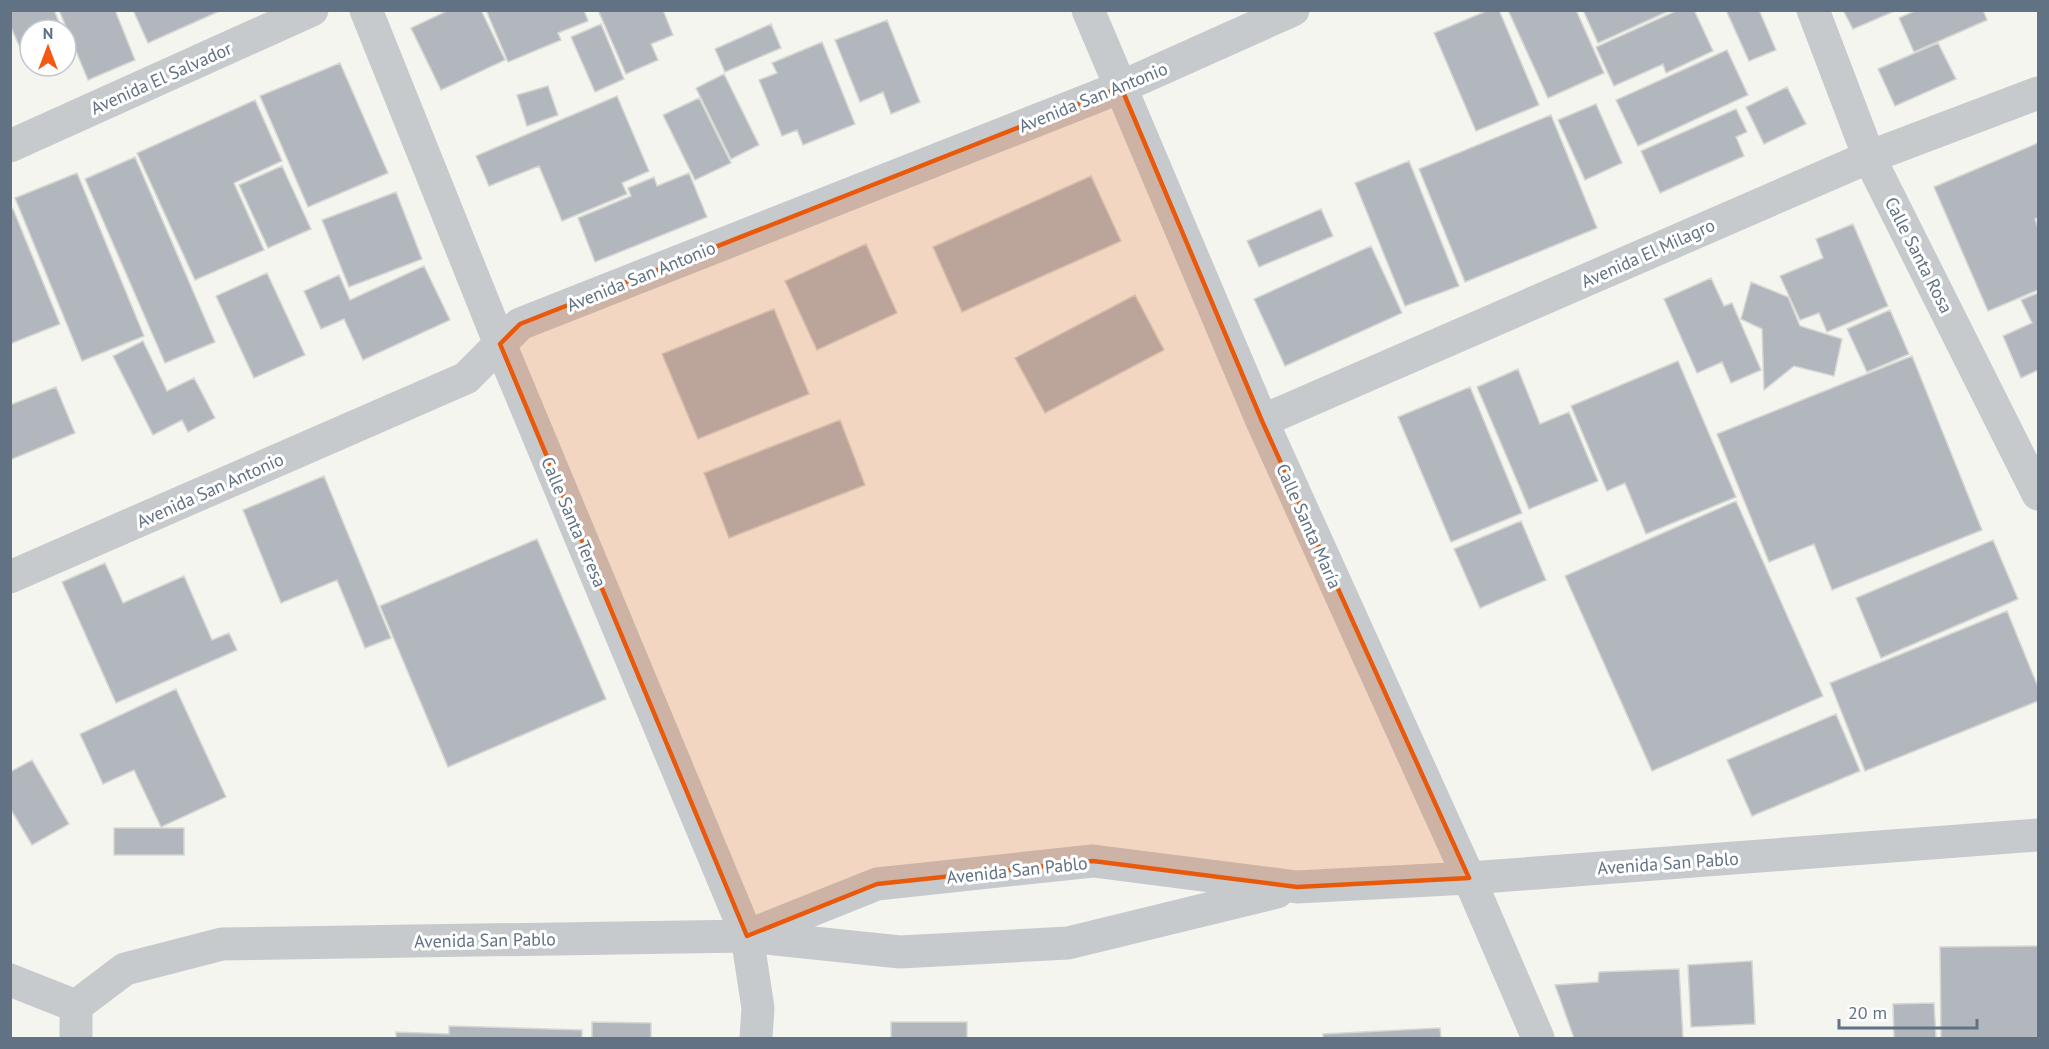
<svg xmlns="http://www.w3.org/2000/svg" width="2049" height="1049" font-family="'PT Sans',sans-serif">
	<rect width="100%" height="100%" fill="#f5f5f0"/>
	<path fill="#b1b7bd" stroke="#d6d6d3" stroke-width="1.5" d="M10,10H54L62,30H30V49L22,52L10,25Z
		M59,10H115L135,60L88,80Z
		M133,10H222L148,43Z
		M449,10H481L505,60L441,90L411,28Z
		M486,10H584L588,21L558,33L561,40L508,62Z
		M598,10H663L673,35L651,44L658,60L626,74Z
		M1489,10H1499L1539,105L1476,131L1434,33Z
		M1508,10H1576L1604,73L1548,98Z
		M1583,10H1671L1598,43Z
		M1678,10H1694L1713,51L1666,73L1663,64L1614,86L1596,47Z
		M1726,10H1759L1776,50L1749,61Z
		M1843,10H1897L1853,29Z
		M1917,10H1983L1987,20L1914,52L1899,18Z
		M887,20L920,102L891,114L883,92L860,102L835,40Z
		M601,24L624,79L595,92L571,37Z
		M771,24L781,48L725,72L715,49Z
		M822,42L855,124L803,145L797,130L782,136L759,80L777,73L772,63Z
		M1938,43L1956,79L1895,106L1878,69Z
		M1727,50L1748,95L1638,146L1616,100Z
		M340,63L388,173L308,207L260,96Z
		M724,74L759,145L731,159L696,88Z
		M548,86L558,115L527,126L517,95Z
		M1787,87L1806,124L1764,144L1746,107Z
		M617,96L649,171L622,183L627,194L562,221L539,166L489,186L476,156Z
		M699,98L731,163L695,180L663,115Z
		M255,100L282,161L234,183L264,250L195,280L137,153Z
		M1596,104L1622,163L1585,180L1558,120Z
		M1736,109L1747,132L1736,137L1744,156L1660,193L1641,151Z
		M1551,115L1597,228L1465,282L1419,169Z
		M2038,143V217L2035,219L2038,228V290L1988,311L1934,187Z
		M135,157L215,342L165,363L85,179Z
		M1409,161L1459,286L1405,306L1355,183Z
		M282,166L311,229L268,248L239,185Z
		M77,173L144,336L82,361L15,198Z
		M689,173L707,217L595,262L578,218L631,196L628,188L654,177L657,186Z
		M1091,176L1121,241L962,312L933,247Z
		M396,192L422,259L349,287L322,220Z
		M13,209L60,324L10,344V210Z
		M1321,209L1333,236L1259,267L1247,241Z
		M1853,224L1888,306L1827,332L1819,313L1800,320L1780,276L1823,258L1816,239Z
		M866,244L897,313L817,350L785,281Z
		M1371,246L1402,313L1285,366L1254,299Z
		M424,266L450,320L363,360L344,319L321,329L304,291L339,275L350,300Z
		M267,273L305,355L254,378L216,296Z
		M1711,278L1724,306L1732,303L1761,370L1731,383L1722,362L1697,373L1664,299Z
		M1751,282L1788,297L1800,326L1842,339L1834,376L1794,366L1764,390L1762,329L1741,319Z
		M2038,293V370L2021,378L2003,336L2032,323L2021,300Z
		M1135,295L1164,350L1045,413L1015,358Z
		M774,309L809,394L698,439L662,354Z
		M1890,310L1909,354L1867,372L1847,329Z
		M143,341L167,391L194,378L215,418L188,432L182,420L153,435L113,356Z
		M1912,356L1982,530L1832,590L1814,544L1769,562L1717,434Z
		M1678,361L1736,497L1646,534L1625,483L1607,491L1571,406Z
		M1518,369L1540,424L1569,412L1598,481L1529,509L1477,387Z
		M56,387L75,433L10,460V405Z
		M1470,387L1522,513L1451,542L1398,417Z
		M840,420L865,485L729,538L704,473Z
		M324,476L391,638L365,648L337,580L281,603L243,510Z
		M1736,501L1823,696L1652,771L1565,576Z
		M1521,521L1546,580L1480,608L1454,549Z
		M537,539L606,699L448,767L380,606Z
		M1993,540L2018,599L1881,658L1856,598Z
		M105,563L123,603L184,576L212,640L229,633L237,650L116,703L62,582Z
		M2007,611L2038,687V701L1865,771L1830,683Z
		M176,689L226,797L161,827L134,770L103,784L80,734Z
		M1836,714L1860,771L1752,816L1727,760Z
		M32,760L69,824L32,845L10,808V772Z
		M114,828H184V855H114Z
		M2038,946V1038H1941L1940,947Z
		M1752,961L1755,1024L1691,1027L1688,965Z
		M1679,969L1683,1038H1574L1555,985L1598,982L1599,972Z
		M1934,1003L1936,1038H1894L1893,1004Z
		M592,1022L651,1023V1038H592Z
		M891,1022H967V1038H891Z
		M449,1026L582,1030V1038H396V1032L449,1034Z
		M1440,1028L1441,1038H1323V1034Z"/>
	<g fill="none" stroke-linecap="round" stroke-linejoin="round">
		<path stroke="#c7cacd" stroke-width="33" d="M366,10L500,344L747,936L758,1008L756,1038
			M1088,10L1262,421L1469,878L1538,1038
			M1813,10L1869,157L2038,494
			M10,146L312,10
			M1262,421L1869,157L2038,93
			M10,577L466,378L520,324L1121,87L1293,10
			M747,936L877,884L1093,861L1297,887L1469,878L2038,835
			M10,980L76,1006
			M76,1006L125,969L222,944L747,936L900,952L1068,943L1277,892
			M76,1038V1006"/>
	</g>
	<path fill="#e8590c" fill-opacity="0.2" stroke="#e8590c" stroke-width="4.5" stroke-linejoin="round" d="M1121,87L1262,421L1469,878L1297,887L1093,861L877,884L747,936L500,344L520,324Z"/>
	<g text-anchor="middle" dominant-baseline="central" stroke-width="6" stroke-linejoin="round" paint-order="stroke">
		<g font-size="18" fill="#617284" stroke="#fff">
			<text transform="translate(161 78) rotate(-24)">Avenida El Salvador</text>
			<text transform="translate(1093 97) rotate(-22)">Avenida San Antonio</text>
			<text transform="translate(1648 253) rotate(-24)">Avenida El Milagro</text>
			<text transform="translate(1919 255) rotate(63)">Calle Santa Rosa</text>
			<text transform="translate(641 276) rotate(-22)">Avenida San Antonio</text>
			<text transform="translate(210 490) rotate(-24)">Avenida San Antonio</text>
			<text transform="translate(574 522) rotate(67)">Calle Santa Teresa</text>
			<text transform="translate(1309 526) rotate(66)">Calle Santa María</text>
			<text transform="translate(1668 863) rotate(-4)">Avenida San Pablo</text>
			<text transform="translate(1017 870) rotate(-6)">Avenida San Pablo</text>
			<text transform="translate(485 940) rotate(-1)">Avenida San Pablo</text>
		</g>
	</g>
	<rect width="2049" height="1049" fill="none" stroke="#617284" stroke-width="24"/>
	<g transform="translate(48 48)"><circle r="28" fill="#ffffff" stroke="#c0c7ce" stroke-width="1.5"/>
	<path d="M0-4.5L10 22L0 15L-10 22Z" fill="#f35912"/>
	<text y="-9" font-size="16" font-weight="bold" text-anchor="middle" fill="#617284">N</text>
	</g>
	<path d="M1839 1019v9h138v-9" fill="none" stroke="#617284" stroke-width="3"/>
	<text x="1848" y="1019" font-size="18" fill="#617284" stroke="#ffffff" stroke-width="4.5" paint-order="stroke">20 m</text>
</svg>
